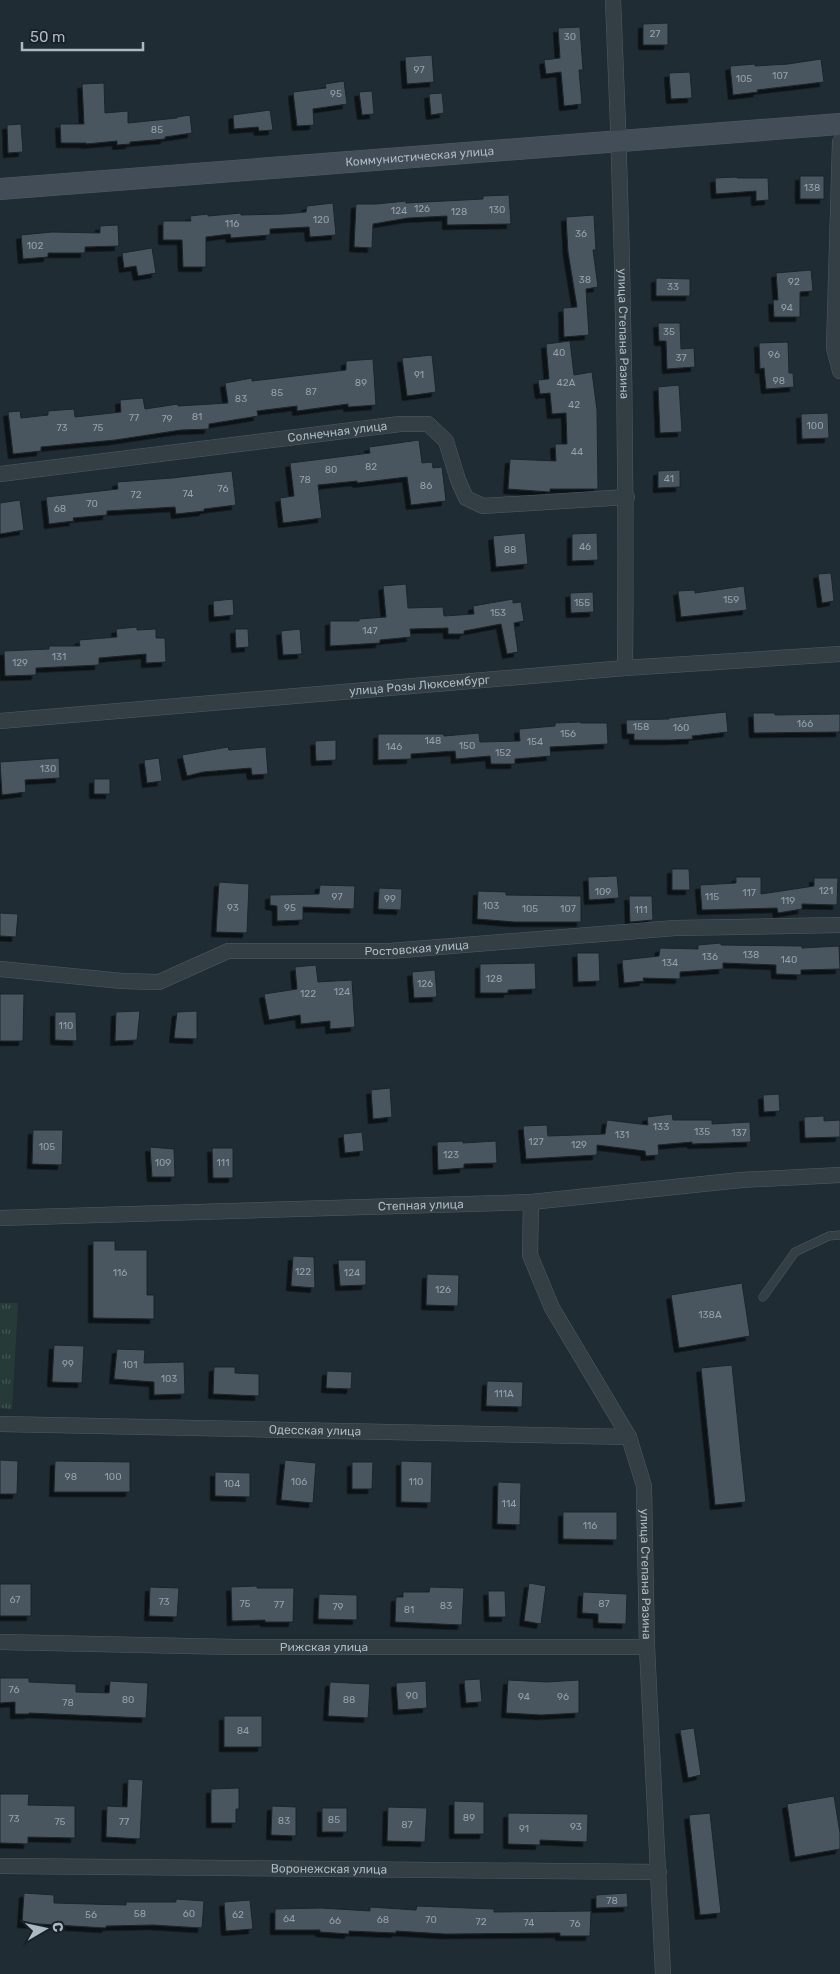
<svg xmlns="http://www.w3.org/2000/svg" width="840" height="1974" font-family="Rubik,sans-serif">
	<defs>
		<pattern id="grass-tufts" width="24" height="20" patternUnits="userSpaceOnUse" patternTransform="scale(1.25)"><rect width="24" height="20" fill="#263b38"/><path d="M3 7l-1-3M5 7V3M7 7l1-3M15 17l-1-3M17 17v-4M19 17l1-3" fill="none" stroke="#435553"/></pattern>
		<filter id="shadow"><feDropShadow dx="-4.5" dy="4.5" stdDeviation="0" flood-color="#0009"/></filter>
	</defs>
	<rect width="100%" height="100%" fill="#202c34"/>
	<path fill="url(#grass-tufts)" d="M0,1303H18L12,1409L0,1408Z"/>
	<path fill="#485760" stroke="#1b242b" filter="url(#shadow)" d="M668,23V45H643V24Z
		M580,27L583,70H579L582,104L564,106L561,72L546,74L544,60L560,58L558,28Z
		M432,55L434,82L407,84L405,57Z
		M821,59L824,82L757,90L758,92L733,95L730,66L755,64V66L788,64Z
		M690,72L692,98L671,99L669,73Z
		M344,81L347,104L313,109L314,125L297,126L293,92L326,88L325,84Z
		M104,83L105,113L128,111V123L177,118V117L190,115L192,133L165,137V139L130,142V144L117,145V141L86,144V143H61L60,124H84L82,84Z
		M372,91L374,114L362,115L359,92Z
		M442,93L444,113L431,115L429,94Z
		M270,110L273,130L259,131L258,127L234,129L233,115Z
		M21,124L23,152L8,153L7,125Z
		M800,176H824V199H800Z
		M737,177V178H768L769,200L756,201V191L716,194L715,178Z
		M509,195L511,224L447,225V216L408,218L373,224L372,248L354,247L356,204H376L406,201V203L483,199V196Z
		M333,203L336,235L310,237L309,227L270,229V235L231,238L230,234L206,237V267H183L182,240H163V221H191L190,216L208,214V216L241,213V215L283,214L306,212L307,206Z
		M594,215L596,250H593L598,287L586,289L589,335L564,337L563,308L577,307L568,252L566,217Z
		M118,225L119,246L85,247V253H48V257L23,259L21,235L52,232L100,233V226Z
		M152,248L156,273L138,276L136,266L124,268L122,253Z
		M811,270L813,291L800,292V317H774L773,300H778L776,273Z
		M656,278L690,279V296H656Z
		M658,323H680L681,349L694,348L695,367L667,369L666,341H659Z
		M570,341L574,375L592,372L597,410L598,489H550V492L508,489L510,459L556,461L555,444H567L566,413L552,414L550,393L540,394L538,380L549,379L546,344Z
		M788,342L789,373H793L794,387L766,389L764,368L760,369L759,343Z
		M432,355L436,392L407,396L402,358Z
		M373,359L376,405L348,407V404L297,411V406L257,411L258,416L209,424V429L181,430L115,440L41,447V451L13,454L8,412L20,411L21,418L48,415V411L74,409L75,417L121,412L120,400L143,398L145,409L178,404V406L228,403L225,383L252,378V381L346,370V361Z
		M679,385L682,432L660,433L658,387Z
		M828,413L829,438L802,439L801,414Z
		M419,440L422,463L432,462L433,468L442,467L446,501L411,505L407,477L357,483V481L318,485L322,518L283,523L280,498L294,496L290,463L370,453L369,447Z
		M680,470V487L658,488V471Z
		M232,471L236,505L204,509V511L176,514L175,507L107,511V515L73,518L74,521L49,524L46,497L118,489L117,482L172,478Z
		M20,500L24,530L0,534V503Z
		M525,533L528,564L496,567L493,536Z
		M597,533L598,560L572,561V534Z
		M831,573L834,601L822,603L818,574Z
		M406,584L408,608L443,607L444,616L474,614L473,606L513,599V603L521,602L524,621L514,623L518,652L507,654L501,624L464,631V634H448V628L410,629L411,637L380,640V643L330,646V621H359V619L386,617L383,586Z
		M744,586L747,610L681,617L678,591L695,590V593Z
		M593,592L594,612L571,613L570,593Z
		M233,599L234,615L214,617L213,601Z
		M137,627V630L156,629V638H165L166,662L146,663V654L99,658V665L36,668V675L5,676L4,651L49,649V646H80L79,640L117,637L116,629Z
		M235,629H248L249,647L236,648Z
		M300,629L302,654L283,655L281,631Z
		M726,712L728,732L692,736L693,739L670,740H634V734H627L626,720L669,719V718Z
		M753,713H775V715L840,714V732L754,733Z
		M581,722V723H607L608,744L550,747L551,756L515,759V764H491L490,756L456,759L455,751L411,754V759L378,760V734H444V736L479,733L480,742L520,741L519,729L555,726V723Z
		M336,740V760L316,761L315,741Z
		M228,747L229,750L266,747L268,774L252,775L251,768L203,772L187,776L182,755Z
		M59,758L60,778L25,780L26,792L2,795L0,762Z
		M159,758L162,781L147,783L144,760Z
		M94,779H110V794H94Z
		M672,869H689L690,890H672Z
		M617,876L619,898L589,900L588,877Z
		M736,877H761V894L814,886V878H838L837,905L802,904V909L778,913L777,908L702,910L700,885L736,883Z
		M219,882L249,884L247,933L216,932Z
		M320,885L355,886L354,909L303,907V920L277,921V906L270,905V895L319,894Z
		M379,888L402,889L401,910L378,909Z
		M478,891L506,892V895L581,896V922H515L477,919Z
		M629,896H652L653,920L630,922Z
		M0,913L18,914L16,937L0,936Z
		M721,943V945L802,946V948L839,946L840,969L801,970V975L776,974V965L723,963V969L680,972V979L643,978L644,981L624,983L622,960L659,956L660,948L698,949V945Z
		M577,953H599L600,981L578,982Z
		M535,963L536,989L508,990V993H480V964Z
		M316,965L318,982L352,980L355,1027L330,1029V1021L301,1024L300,1015L269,1020L264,994L297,989L295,967Z
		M435,970L437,997L414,998L412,972Z
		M0,994H24L23,1041H0Z
		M140,1011L137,1040L115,1041L116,1012Z
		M197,1011V1039L174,1038L177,1012Z
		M55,1012H76L77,1041L55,1040Z
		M390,1088L392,1117L373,1119L371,1090Z
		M779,1094L780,1111L764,1112L763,1095Z
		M672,1114L673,1120H712V1124L750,1122L751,1142L692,1144V1142L658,1145L659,1155L646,1156L645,1151L597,1145V1155L526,1159L523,1126L547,1125L548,1136L605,1134L607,1120L648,1125L647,1117Z
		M824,1116V1121L840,1120V1137L805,1138L804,1117Z
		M33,1130H63L62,1165L32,1164Z
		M362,1132L364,1151L345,1153L343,1134Z
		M463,1141V1143L496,1141L497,1163L464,1164V1168L438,1170L437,1142Z
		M150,1147L174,1149L175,1177H152Z
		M212,1148H233V1178H213Z
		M93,1241H115V1250H147V1295H154V1319L93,1318Z
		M293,1256L314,1257L315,1288L291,1286Z
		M338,1260H366V1285L340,1286Z
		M427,1274L459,1275L458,1306L426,1305Z
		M742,1283L750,1336L679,1348L671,1295Z
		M54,1345L84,1346L82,1383L52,1382Z
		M117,1349L145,1350L144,1363L184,1362L185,1394L154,1395V1382L114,1379Z
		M732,1365L746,1502L715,1505L701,1368Z
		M214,1367H235V1373L259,1374V1396L213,1394Z
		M327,1371L352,1372L351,1389L326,1388Z
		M487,1381L523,1382L522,1407L486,1406Z
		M0,1460L18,1461L17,1494H0Z
		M285,1460L316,1463L313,1503L281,1500Z
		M55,1461L130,1462V1492H54Z
		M401,1461L432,1462L431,1503L401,1502Z
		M352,1462H373L372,1489H352Z
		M215,1472L250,1473V1497L215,1496Z
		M498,1482L521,1483L520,1525L497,1524Z
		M563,1512H617V1540L563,1539Z
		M529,1583L546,1586L541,1624L524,1621Z
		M0,1584H31V1616H0Z
		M257,1586V1588H294L293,1622H265V1620L232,1621L231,1587Z
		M150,1587L179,1588L177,1617L149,1616Z
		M430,1587L464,1588L462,1625L395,1622L396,1597H403V1592H429Z
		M488,1591H505L506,1617H489Z
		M583,1592L627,1594L626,1624L598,1623V1614L582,1613Z
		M319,1594L357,1595V1620L318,1619Z
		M0,1678H29V1682L76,1684V1692L109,1693L110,1681L148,1683L146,1718L29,1713V1714H15V1702L0,1703Z
		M480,1679L482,1702L466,1703L464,1680Z
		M508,1680L547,1682L579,1680V1713L541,1715L506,1713Z
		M426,1681L427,1708L398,1710L396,1683Z
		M330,1682L370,1684L368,1718L328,1716Z
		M224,1716H262V1747H224Z
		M694,1728L701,1775L688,1778L680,1730Z
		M128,1779L143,1780L140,1839L106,1837L107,1806L127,1807Z
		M239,1788V1809H236V1823H211V1789Z
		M0,1794H29L28,1805L75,1806V1838L28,1837V1844L0,1843Z
		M834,1796L840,1833V1849L795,1857L787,1804Z
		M454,1801L484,1802V1834H454Z
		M272,1806L296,1807V1836L271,1835Z
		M388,1807L427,1808L425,1842L387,1841Z
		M322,1808H347V1832H322Z
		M508,1813L588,1814L587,1842L540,1840V1845L508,1844Z
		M710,1813L721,1913L700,1915L689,1815Z
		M24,1893L54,1895V1903L126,1905V1902H176V1899L204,1901L202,1928L153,1925L106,1926V1928L22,1923Z
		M627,1893L628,1907L596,1908V1895Z
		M250,1900L253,1929L226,1931L224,1902Z
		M417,1906L494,1909V1912L591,1911L590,1936H560V1933L445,1934L396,1931V1933L349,1931V1934L320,1932V1930H275V1909L321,1908L370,1911V1907L416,1910Z"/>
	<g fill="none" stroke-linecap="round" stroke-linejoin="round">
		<defs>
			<path id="lane" d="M763,1297L795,1252L829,1236L840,1235"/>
			<g id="street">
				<path id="s1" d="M613,0C623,223 627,445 625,668"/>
				<path d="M840,142L834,348L840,371"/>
				<path id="s2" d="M0,474L400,424H428L446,441L458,480L466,498L483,506L627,497"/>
				<path id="s3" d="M0,721L625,668L840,654"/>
				<path id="s4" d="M0,969L122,981L159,982L228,951H390L675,928L840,925"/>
				<path id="s5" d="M531,1202L530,1255L552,1308L629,1437L644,1486L647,1647L663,1974"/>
				<path id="s6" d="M0,1218L531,1202L741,1180L840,1175"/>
				<path id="s7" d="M0,1424L629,1437"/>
				<path id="s8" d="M0,1642L235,1647H647"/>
				<path id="s9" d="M0,1866L659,1872"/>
			</g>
			<g id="secondary">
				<path id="s10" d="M0,189L840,124"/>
			</g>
		</defs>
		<use href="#lane" stroke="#515b63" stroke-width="9"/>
		<use href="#street" stroke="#515b63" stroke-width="16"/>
		<use href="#secondary" stroke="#515b63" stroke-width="22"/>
		<use href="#lane" stroke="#333e45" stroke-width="8"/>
		<use href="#street" stroke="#333e45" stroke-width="15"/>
		<use href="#secondary" stroke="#424d58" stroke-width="21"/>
	</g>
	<g text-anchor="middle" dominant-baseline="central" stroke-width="4.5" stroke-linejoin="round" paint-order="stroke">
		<g font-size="10" fill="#94a0aa">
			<text x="655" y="34">27</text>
			<text x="570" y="37">30</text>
			<text x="419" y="70">97</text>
			<text x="780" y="76">107</text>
			<text x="744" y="79">105</text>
			<text x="336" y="94">95</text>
			<text x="157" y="130">85</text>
			<text x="812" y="188">138</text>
			<text x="422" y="209">126</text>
			<text x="497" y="210">130</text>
			<text x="399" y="211">124</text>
			<text x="459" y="212">128</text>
			<text x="321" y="220">120</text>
			<text x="232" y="224">116</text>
			<text x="581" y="234">36</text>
			<text x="35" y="246">102</text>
			<text x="585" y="280">38</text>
			<text x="794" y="282">92</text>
			<text x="673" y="287">33</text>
			<text x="787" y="308">94</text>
			<text x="669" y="332">35</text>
			<text x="559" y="353">40</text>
			<text x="774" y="355">96</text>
			<text x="681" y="358">37</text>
			<text x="419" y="375">91</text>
			<text x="779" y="381">98</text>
			<text x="361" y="383">89</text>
			<text x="566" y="383">42А</text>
			<text x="311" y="392">87</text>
			<text x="277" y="393">85</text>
			<text x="241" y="399">83</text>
			<text x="574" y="405">42</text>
			<text x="197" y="417">81</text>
			<text x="134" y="418">77</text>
			<text x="167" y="419">79</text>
			<text x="815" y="426">100</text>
			<text x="62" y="428">73</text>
			<text x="98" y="428">75</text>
			<text x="577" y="452">44</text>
			<text x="371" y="467">82</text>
			<text x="331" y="470">80</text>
			<text x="669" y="479">41</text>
			<text x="305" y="480">78</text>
			<text x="426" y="486">86</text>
			<text x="223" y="489">76</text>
			<text x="188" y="494">74</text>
			<text x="136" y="495">72</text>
			<text x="92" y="504">70</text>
			<text x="60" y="509">68</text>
			<text x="585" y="547">46</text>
			<text x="510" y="550">88</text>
			<text x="731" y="600">159</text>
			<text x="582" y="603">155</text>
			<text x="498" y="613">153</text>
			<text x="370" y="631">147</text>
			<text x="59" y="657">131</text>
			<text x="20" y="663">129</text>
			<text x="805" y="724">166</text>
			<text x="641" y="727">158</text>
			<text x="681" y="728">160</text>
			<text x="568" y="734">156</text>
			<text x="433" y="741">148</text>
			<text x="535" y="742">154</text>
			<text x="467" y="746">150</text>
			<text x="394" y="747">146</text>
			<text x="503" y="753">152</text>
			<text x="48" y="769">130</text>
			<text x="826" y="891">121</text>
			<text x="603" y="892">109</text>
			<text x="749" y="893">117</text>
			<text x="337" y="897">97</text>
			<text x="712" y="897">115</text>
			<text x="390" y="899">99</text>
			<text x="788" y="901">119</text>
			<text x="491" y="906">103</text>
			<text x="233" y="908">93</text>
			<text x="290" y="908">95</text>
			<text x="530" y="909">105</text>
			<text x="568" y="909">107</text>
			<text x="641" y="910">111</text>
			<text x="751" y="955">138</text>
			<text x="710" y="957">136</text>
			<text x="789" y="960">140</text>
			<text x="670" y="963">134</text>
			<text x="494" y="979">128</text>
			<text x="425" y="984">126</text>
			<text x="342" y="992">124</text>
			<text x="308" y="994">122</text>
			<text x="66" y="1026">110</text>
			<text x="661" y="1127">133</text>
			<text x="702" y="1132">135</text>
			<text x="739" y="1133">137</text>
			<text x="622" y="1135">131</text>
			<text x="536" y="1142">127</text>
			<text x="579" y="1145">129</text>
			<text x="47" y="1147">105</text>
			<text x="451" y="1155">123</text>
			<text x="163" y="1163">109</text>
			<text x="223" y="1163">111</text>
			<text x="303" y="1272">122</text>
			<text x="120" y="1273">116</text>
			<text x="352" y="1273">124</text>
			<text x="443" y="1290">126</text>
			<text x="710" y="1315">138А</text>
			<text x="68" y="1364">99</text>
			<text x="130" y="1365">101</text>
			<text x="169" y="1379">103</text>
			<text x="504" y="1394">111А</text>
			<text x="71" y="1477">98</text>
			<text x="113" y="1477">100</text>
			<text x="299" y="1482">106</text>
			<text x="416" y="1482">110</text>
			<text x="232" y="1484">104</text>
			<text x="509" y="1504">114</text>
			<text x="590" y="1526">116</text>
			<text x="15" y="1600">67</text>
			<text x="164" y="1602">73</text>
			<text x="245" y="1604">75</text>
			<text x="604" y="1604">87</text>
			<text x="279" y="1605">77</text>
			<text x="446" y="1606">83</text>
			<text x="338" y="1607">79</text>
			<text x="409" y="1610">81</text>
			<text x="14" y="1690">76</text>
			<text x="412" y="1696">90</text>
			<text x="524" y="1697">94</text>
			<text x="563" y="1697">96</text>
			<text x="128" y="1700">80</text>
			<text x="349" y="1700">88</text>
			<text x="68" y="1703">78</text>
			<text x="243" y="1731">84</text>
			<text x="469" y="1818">89</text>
			<text x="14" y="1819">73</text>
			<text x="334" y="1820">85</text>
			<text x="284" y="1821">83</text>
			<text x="60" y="1822">75</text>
			<text x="124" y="1822">77</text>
			<text x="407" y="1825">87</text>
			<text x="576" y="1827">93</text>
			<text x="524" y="1829">91</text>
			<text x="612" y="1901">78</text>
			<text x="140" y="1914">58</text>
			<text x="189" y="1914">60</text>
			<text x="91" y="1915">56</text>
			<text x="238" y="1915">62</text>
			<text x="289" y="1919">64</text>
			<text x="383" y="1920">68</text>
			<text x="431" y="1920">70</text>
			<text x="335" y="1921">66</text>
			<text x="481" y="1922">72</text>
			<text x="529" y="1923">74</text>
			<text x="575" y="1924">76</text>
		</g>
		<g font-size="12" fill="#adb9c2" stroke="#192229">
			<text stroke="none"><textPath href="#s10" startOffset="421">Коммунистическая улица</textPath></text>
			<text stroke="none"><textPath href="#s1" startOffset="334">улица Степана Разина</textPath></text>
			<text stroke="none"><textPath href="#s2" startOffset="340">Солнечная улица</textPath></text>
			<text stroke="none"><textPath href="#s3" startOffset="421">улица Розы Люксембург</textPath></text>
			<text stroke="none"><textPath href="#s4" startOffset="424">Ростовская улица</textPath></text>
			<text stroke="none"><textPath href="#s6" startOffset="421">Степная улица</textPath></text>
			<text stroke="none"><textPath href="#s7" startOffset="315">Одесская улица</textPath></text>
			<text stroke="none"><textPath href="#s5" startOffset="400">улица Степана Разина</textPath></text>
			<text stroke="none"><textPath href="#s8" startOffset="324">Рижская улица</textPath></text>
			<text stroke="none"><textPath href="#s9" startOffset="329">Воронежская улица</textPath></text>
		</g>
	</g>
	<g transform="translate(45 1929) rotate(81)" stroke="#192229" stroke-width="4" paint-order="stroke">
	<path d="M0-4L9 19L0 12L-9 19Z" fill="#adb9c2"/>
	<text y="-8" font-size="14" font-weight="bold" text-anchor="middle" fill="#adb9c2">С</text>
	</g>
	<path d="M22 42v8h121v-8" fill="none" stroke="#adb9c2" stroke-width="2.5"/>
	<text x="30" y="42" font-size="15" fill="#adb9c2" stroke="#192229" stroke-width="4" paint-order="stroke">50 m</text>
</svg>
